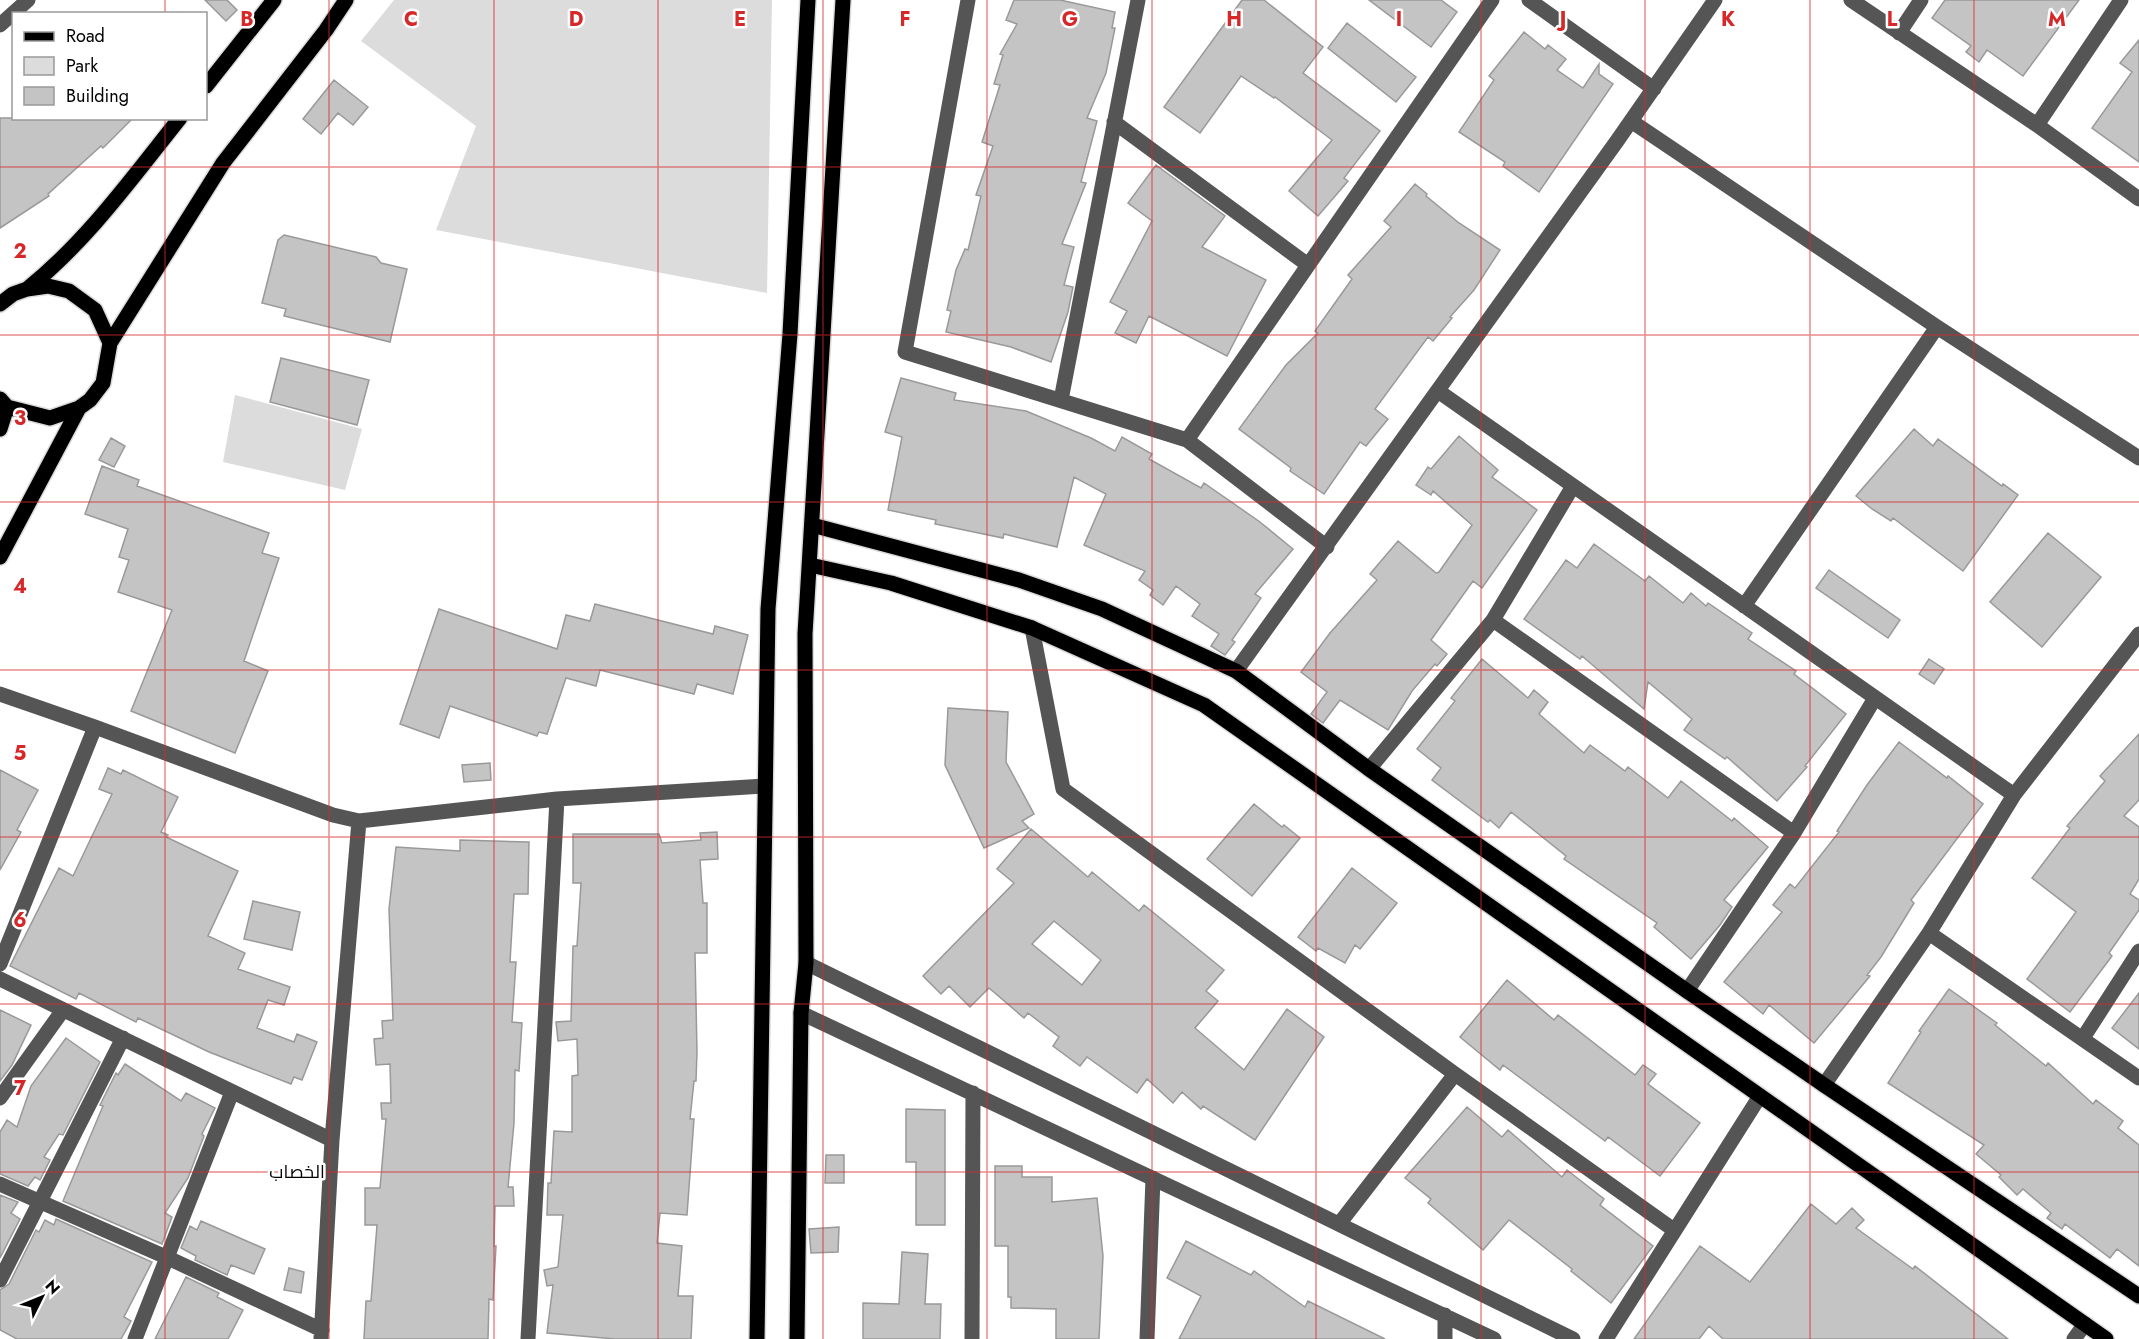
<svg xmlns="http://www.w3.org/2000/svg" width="2139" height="1339" font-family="Jost,Cairo,sans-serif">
	<rect width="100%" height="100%" fill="#fff"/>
	<path fill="#dcdcdc" d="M394,0H772L767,293L436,230L476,126L361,41Z
		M235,395L362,429L345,490L223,462Z"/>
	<path fill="#c4c4c4" stroke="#999" stroke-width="1.5" fill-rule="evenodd" d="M205,0H227L237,10L226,21Z
		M1014,0H1060L1115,12L1112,28H1115L1106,73L1087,118L1097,121L1081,182L1086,183L1062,244L1074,247L1064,285L1073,287L1068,312L1051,362L1011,347L946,332L951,311L947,310L956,270L965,249L968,250L981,196L976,195L993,146L982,142L1000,85L994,84L1003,55L1000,54L1017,24L1006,20Z
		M1242,0H1264L1323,47L1303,73L1380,131L1344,178L1348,181L1318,216L1289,191L1332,140L1275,97L1274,98L1241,76L1200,133L1164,107Z
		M1369,0H1441L1457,12L1431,47Z
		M1945,0H2079L2023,76L1987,50L1979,62L1966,52L1971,46L1932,18Z
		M1347,23L1416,77L1396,102L1328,48Z
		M1524,32L1545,49L1548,45L1566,59L1557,70L1583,88L1599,64V74L1613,84L1539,192L1503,166L1505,162L1459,132L1494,80L1489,76Z
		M2139,40V162L2092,128L2132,72L2120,63Z
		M334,80L368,107L353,125L338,113L321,134L303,119Z
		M0,118H133L103,148L101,146L48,194L49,196L0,228Z
		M1156,165L1225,216L1202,247L1266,280L1227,356L1149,316L1136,343L1115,333L1127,311L1110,302L1152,221L1128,203Z
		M1415,184L1427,194L1426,196L1459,223L1500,250L1474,290L1450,317L1452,318L1433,341L1428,337L1375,409L1388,419L1366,446L1360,442L1324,494L1290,471L1291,468L1239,429L1286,365L1318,333L1315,331L1352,279L1348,275L1391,227L1384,221Z
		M284,235L376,257L381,263L407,269L390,342L284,316L286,309L262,303L278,240Z
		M281,358L369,380L357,425L270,402Z
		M901,378L956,393L954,400L1026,411L1091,438L1115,451L1122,437L1152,454L1149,459L1201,488L1204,483L1260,522L1293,549L1255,594L1261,598L1232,640L1235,642L1225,655L1211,646L1219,634L1192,616L1200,604L1176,586L1163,605L1150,595L1153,590L1139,580L1145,571L1084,545L1106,494L1074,477L1057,547L1004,534L1003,538L935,524L936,520L888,510L902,437L885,432Z
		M1914,429L1933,446L1938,439L2002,486L2003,484L2018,495L1963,571L1893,518L1891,521L1872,509L1856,496Z
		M1459,436L1498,470L1492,477L1537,510L1482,588L1473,581L1431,640L1447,654L1437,666L1435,664L1412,691L1388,730L1340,700L1323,723L1311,714L1327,692L1301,672L1330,633L1377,580L1370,574L1398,541L1436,573L1439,572L1472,525L1433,491L1431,495L1416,485L1428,467L1431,469Z
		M111,438L125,446L114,467L99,460Z
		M102,466L139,480L137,486L269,533L262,553L279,558L244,661L268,671L235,753L131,711L172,610L118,592L129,560L119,557L128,529L85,514Z
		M2048,533L2101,577L2042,647L1990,602Z
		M1594,544L1645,581L1649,576L1683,603L1691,593L1706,606L1708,603L1752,633L1748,639L1796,671L1794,674L1846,714L1805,766L1807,767L1777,801L1727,757L1725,759L1684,730L1692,719L1648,682L1644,709L1582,656L1580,659L1524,619L1566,560L1577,568Z
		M1829,570L1900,620L1888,638L1816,588Z
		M595,604L713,634L715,626L748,635L733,694L697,684L694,694L600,670L596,686L566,678L547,734L539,732L537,736L450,706L439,738L400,724L439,609L557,649L566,615L590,621Z
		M1482,659L1528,698L1534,690L1548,702L1539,714L1584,753L1590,745L1625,771L1628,767L1668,798L1681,781L1732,821L1734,818L1768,847L1724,900L1732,907L1720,925L1691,959L1654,927L1657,923L1564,859L1566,856L1511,812L1499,828L1490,820L1488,822L1432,780L1441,768L1417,749L1455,701L1451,698Z
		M1929,659L1944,669L1934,684L1919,674Z
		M948,708L1008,712L1006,762L1034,814L1022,821L1029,828L984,848L945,765Z
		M2139,734V800L2124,816L2139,827V879L2130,894L2139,900V910L2109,953L2112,956L2070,1012L2027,979L2076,912L2032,878L2070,828L2067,826L2105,781L2100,776Z
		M1899,742L1947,778L1948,776L1983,804L1911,900L1914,903L1881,957L1867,975L1870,976L1814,1043L1769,1005L1763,1014L1724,982L1782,912L1773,905L1790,884L1795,888L1839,832L1837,831L1867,785Z
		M490,763L491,780L464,782L462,765Z
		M108,768L121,774L123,770L178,797L161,832L168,835L166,837L238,871L208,936L245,953L238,969L290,987L284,1005L268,1000L257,1028L294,1042L297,1034L317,1042L302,1080L294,1077L291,1084L209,1052L138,1018L136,1022L79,993L76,999L10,966L59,868L73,876L112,794L99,789Z
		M0,770L38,790L17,830L21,832L0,870Z
		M1254,804L1282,827L1284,825L1300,838L1252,896L1207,859Z
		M1031,829L1088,877L1092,872L1139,911L1144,905L1224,970L1206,991L1218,1001L1195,1028L1244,1070L1287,1009L1324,1037L1255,1140L1203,1106L1201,1109L1182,1092L1173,1103L1147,1079L1137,1093L1087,1057L1080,1066L1053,1046L1059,1037L1028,1013L1024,1018L989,988L970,1007L949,986L941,994L923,976L1014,883L997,869ZM1054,921L1101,960L1082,985L1032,944Z
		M717,832L718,859L700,860L703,903H707V953H695L697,1052L696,1081H694L690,1119H694L687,1215L660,1213L657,1243L682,1246L678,1296H693L691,1339H615L547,1333L553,1285L547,1286L544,1270L558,1267L563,1215H547L548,1183H551L554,1131L572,1132V1076L578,1075L577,1039L558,1041L556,1022L571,1021L573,946H577L581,883H573V834H659L662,843L701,840L700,833Z
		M460,840L529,842L528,894H514L510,962H516L512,1022L522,1023L519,1071L515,1070L514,1123L508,1187H513L514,1206H495L494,1246H496L493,1300L489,1299L488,1339H364L366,1301H371L377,1225H365V1188H380L386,1119H382L381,1103H391L390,1064L376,1065L374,1039L383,1038L382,1021L393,1020L389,909L396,847L460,851Z
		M1352,868L1397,903L1360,949L1355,945L1345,963L1318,948L1316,951L1298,937Z
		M253,901L300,912L292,950L244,939Z
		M1507,980L1554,1020L1558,1015L1635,1075L1643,1065L1656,1074L1648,1084L1700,1123L1660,1176L1608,1137L1605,1141L1503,1065L1500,1070L1460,1037Z
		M1949,989L1997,1023L1995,1025L2046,1066L2048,1063L2093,1104L2096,1100L2123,1121L2118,1128L2139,1145V1266L2117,1249L2110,1258L2065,1224L2062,1229L2047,1218L2051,1213L2023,1189L2017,1195L1999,1177L2001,1175L1976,1154L1984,1145L1888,1083L1921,1032L1919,1031Z
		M2139,993V1049L2112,1028Z
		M0,1010L31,1025L12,1065L0,1081Z
		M66,1038L100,1062L63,1135L59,1134L44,1157L50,1160L40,1180L35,1177L28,1186L0,1174V1132L7,1120L17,1127L31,1086Z
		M125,1064L181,1101L186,1093L215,1108L202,1134L204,1136L188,1178L165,1213L172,1217L162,1244L63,1201L103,1106L100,1105L116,1073L118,1075Z
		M1467,1107L1502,1137L1508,1130L1562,1177L1567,1170L1604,1199L1600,1205L1653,1246L1611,1303L1571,1271L1572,1269L1509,1220L1483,1250L1428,1203L1431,1199L1405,1178Z
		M906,1109L945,1110V1225H916V1162H906Z
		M826,1155H844V1183H825Z
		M995,1166H1022V1177H1052V1202L1097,1198L1103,1256L1099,1339H1056V1309L1011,1308V1297H1008V1246H995Z
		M0,1195L18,1202L11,1213L20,1219L0,1258Z
		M1811,1204L1836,1224L1852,1208L1864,1220L1856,1228L1913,1269L1915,1266L2008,1339H1723L1709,1326L1699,1339H1634L1700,1246L1750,1282Z
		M56,1219L152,1262L124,1317L131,1321L121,1339H17L0,1330V1290L9,1284L36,1230L39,1232L45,1220L54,1225Z
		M201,1221L265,1249L254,1274L231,1265L227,1275L195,1260L196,1256L181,1248L190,1226L197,1230Z
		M839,1227L838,1252L811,1253L809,1229Z
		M1186,1241L1251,1275L1254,1271L1305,1307L1308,1301L1385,1339H1179L1201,1296L1167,1278Z
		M902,1252L928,1254L925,1304H941L940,1339H863V1303L899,1304Z
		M289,1268L304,1272L301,1293L284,1290Z
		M186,1277L219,1293L217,1297L243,1310L228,1339H155Z"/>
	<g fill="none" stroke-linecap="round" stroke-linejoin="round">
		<defs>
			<path id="major" d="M206,86L274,0
				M27,289C87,241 132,178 180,118
				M0,304L13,294L27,289L48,286L69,291L95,310L110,343L103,383L90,400L79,408L50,418L7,407L0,399
				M110,343L223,163L326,30L346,0
				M0,429L7,407
				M812,525L1019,580L1102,609L1236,671L1369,769L1687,991L1824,1085L2139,1296
				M0,557L79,408
				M810,565L891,583L1032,628L1204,705L2106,1339
				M757,1339L768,609L790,334L808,0
				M797,1339L801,1013L806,963L805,634L843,0"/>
		</defs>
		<use href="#major" stroke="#dbdbdb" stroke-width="18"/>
		<path stroke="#555" stroke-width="15" d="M968,0L905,352L1187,440L1327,547
			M1529,0L1654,89
			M1851,0L2037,125L2139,199
			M0,25L28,0
			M1899,33L1921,0
			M1631,121L1937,327L2139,458
			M1114,122L1308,265
			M2037,125L2121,0
			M1438,391L2014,795
			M1061,400L1138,0
			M1187,440L1492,0
			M1744,606L1937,327
			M1493,620L1794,833
			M1032,628L1063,789L1455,1074L1674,1230
			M1236,671L1617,141L1715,0
			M0,694L95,727L333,815L359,821L557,799L765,786
			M1369,769L1493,620L1573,486
			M1929,933L2139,1078
			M806,963L1573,1339
			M0,964L95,727
			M0,979L332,1140
			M1687,991L1794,833L1875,698
			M801,1013L1494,1339
			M2083,1038L2139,951
			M1824,1085L1929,933L2014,795L2139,634
			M0,1098L63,1010
			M0,1184L166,1257L322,1330
			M1339,1224L1455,1074
			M0,1280L123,1038
			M135,1339L232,1092
			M321,1339L332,1140L359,821
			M528,1339L557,799
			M972,1339L973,1093
			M1147,1339L1153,1178
			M1445,1339V1315
			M1606,1339L1760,1096
			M2074,1339L2085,1324"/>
		<use href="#major" stroke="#000" stroke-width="15"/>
	</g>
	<path fill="none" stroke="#d62828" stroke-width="1.5" stroke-opacity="0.55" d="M165,0V14M329,0V1339M494,0V1339M658,0V1339M823,0V1339M987,0V1339M1152,0V1339M1316,0V1339M1481,0V1339M1645,0V1339M1810,0V1339M1974,0V1339M165,118V1339M0,167H2139M0,335H2139M0,502H2139M0,670H2139M0,837H2139M0,1004H2139M0,1172H2139"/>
	<g text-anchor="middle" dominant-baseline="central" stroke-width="5" stroke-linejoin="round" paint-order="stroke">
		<g font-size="18" fill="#000" stroke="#fff">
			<text x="297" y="1172">الخصاب</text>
		</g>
	</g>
	<g font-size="20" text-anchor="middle" font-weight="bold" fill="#d62828" stroke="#fff" stroke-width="5" stroke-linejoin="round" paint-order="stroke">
		<text x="247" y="26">B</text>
		<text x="411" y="26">C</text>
		<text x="576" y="26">D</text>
		<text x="740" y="26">E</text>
		<text x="905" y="26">F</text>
		<text x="1070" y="26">G</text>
		<text x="1234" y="26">H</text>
		<text x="1399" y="26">I</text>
		<text x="1563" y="26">J</text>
		<text x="1728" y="26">K</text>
		<text x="1892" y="26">L</text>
		<text x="2057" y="26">M</text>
		<text x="20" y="258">2</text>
		<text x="20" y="425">3</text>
		<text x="20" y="593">4</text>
		<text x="20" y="760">5</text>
		<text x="20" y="927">6</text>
		<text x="20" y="1095">7</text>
	</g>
	<rect x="12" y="12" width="195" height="108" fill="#ffffff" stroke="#999999" stroke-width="1.5"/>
	<rect x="24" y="32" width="30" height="9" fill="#000000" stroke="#999999" stroke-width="1.5"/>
	<text x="66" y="42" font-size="18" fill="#000000">Road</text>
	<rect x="24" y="57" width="30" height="18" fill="#dcdcdc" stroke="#999999" stroke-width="1.5"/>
	<text x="66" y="72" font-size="18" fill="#000000">Park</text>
	<rect x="24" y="87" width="30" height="18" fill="#c4c4c4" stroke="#999999" stroke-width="1.5"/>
	<text x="66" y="102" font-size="18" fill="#000000">Building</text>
	<g transform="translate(42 1297) rotate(47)" stroke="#ffffff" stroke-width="4.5" paint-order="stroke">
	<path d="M0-4.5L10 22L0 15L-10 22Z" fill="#000000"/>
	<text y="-9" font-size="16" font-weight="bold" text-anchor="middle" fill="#000000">N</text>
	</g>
</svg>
